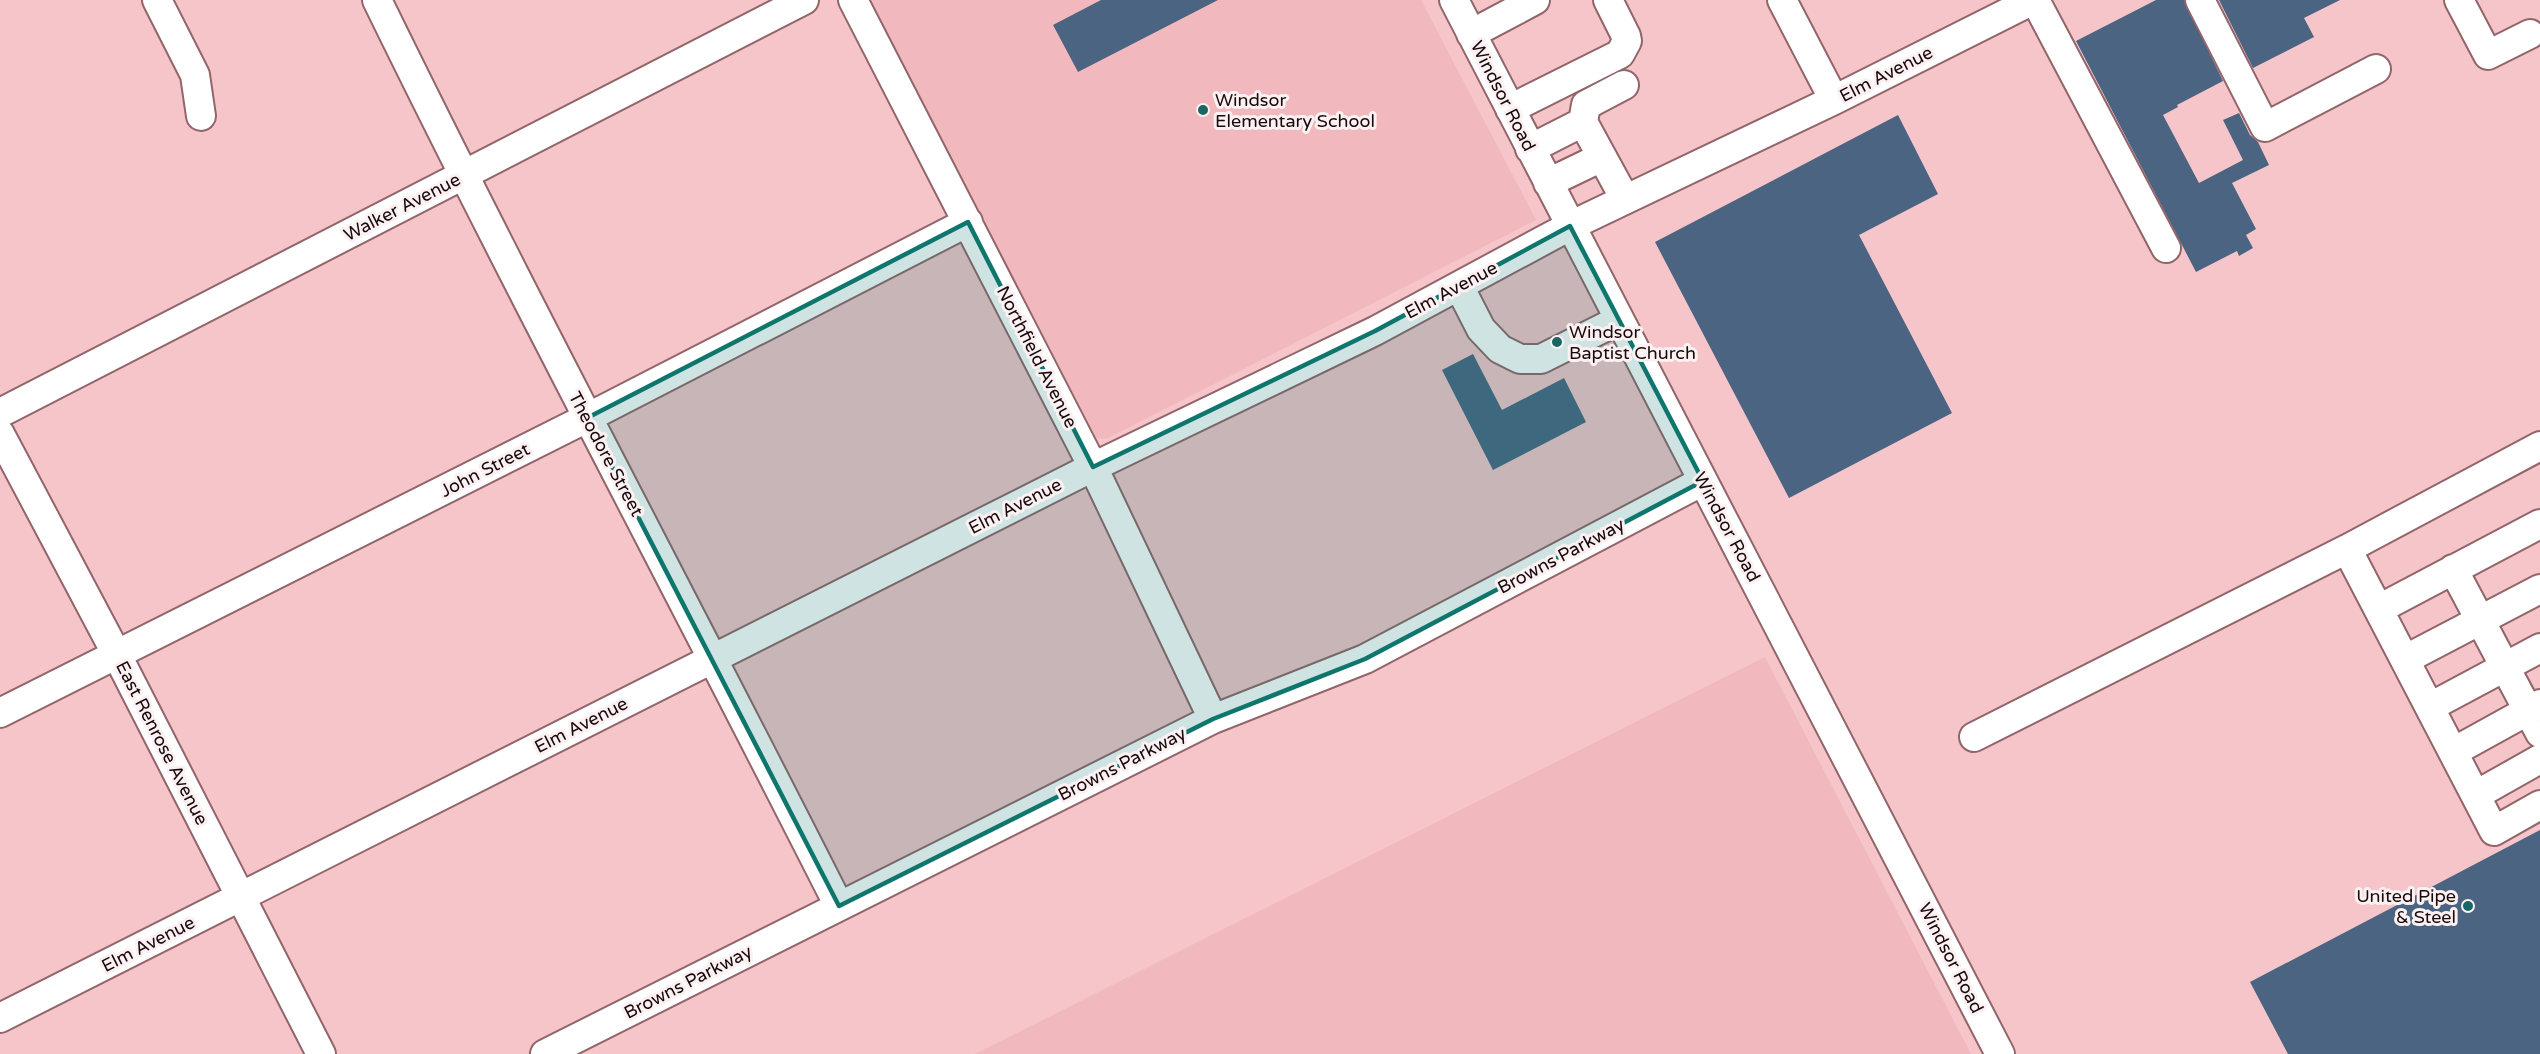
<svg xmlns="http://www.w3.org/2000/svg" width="2540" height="1054" font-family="'Varela Round',sans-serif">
	<rect width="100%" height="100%" fill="#f6c5ca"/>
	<path fill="#f1b8be" d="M870,0H1421L1536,220L1106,439L1096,438Z
		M1765,657L1971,1054H975Z"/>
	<path fill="#4a6482" d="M1101,0H1218L1078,72L1053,25Z
		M2156,0H2184L2223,81L2177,105L2178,107L2163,115L2199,183L2243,160L2223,120L2239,113L2250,135L2258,142L2269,165L2232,183L2256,229L2246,235L2253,248L2239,256L2237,251L2196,272L2076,41Z
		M2219,0H2340L2304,18L2314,37L2253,68Z
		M1898,115L1938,194L1859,235L1952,413L1789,498L1655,242Z
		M1473,354L1502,410L1564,378L1586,422L1493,470L1442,370Z
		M2540,830V1054H2288L2250,982Z"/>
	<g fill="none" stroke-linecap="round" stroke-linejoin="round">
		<defs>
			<path id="minor" d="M157,0L195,75L201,116
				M377,0C526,305 686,603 839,906
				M853,0L1093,467L1213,719
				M1454,0L2000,1054
				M1782,0L1834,100
				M2035,0L2166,248
				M2200,0L2265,127L2376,69
				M2459,0L2488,55L2530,34
				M1471,34L1535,0
				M1510,109L1620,54L1627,41L1626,36L1608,0
				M1583,122L1586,105L1624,85
				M1530,149L1583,122L1625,199
				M1548,183L1602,157
				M1459,286L1481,329L1500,349L1520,359H1541L1619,320
				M0,413L804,0
				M0,434L117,655L321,1054
				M2347,549L2494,831L2540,805
				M2453,569L2540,733
				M2379,609L2540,524
				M2406,659L2540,589
				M2430,707L2540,648
				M0,713L577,423L968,222
				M1974,737L2347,549L2540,446
				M2453,752L2540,704
				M2476,795L2540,759
				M0,1018L1093,467L1375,331L1570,226L1834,100L2033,0
				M545,1054L1213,719L1365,659L1703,481"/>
		</defs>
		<use href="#minor" stroke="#91656a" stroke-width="32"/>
		<use href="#minor" stroke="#fff" stroke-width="28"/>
	</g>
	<path fill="#0f766e" fill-opacity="0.2" stroke="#0f766e" stroke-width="4.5" stroke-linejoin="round" d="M968,222L1093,467L1375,331L1570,226L1703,481L1365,659L1213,719L839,906L587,418Z"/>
	<g fill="#196663" stroke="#fcf1f2" stroke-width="2">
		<circle cx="1203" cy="110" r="6"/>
		<circle cx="1557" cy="342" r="6"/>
		<circle cx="2468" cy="906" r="6"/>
	</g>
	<g text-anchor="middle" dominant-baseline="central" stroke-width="6" stroke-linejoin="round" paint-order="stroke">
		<g font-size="18" fill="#17080a" stroke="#fcf1f2">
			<text transform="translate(1886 74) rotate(-27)">Elm Avenue</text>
			<text transform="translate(1503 96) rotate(63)">Windsor Road</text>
			<text transform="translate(402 207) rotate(-27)">Walker Avenue</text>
			<text transform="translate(1451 290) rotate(-28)">Elm Avenue</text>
			<text transform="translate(1037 357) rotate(63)">Northfield Avenue</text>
			<text transform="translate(606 454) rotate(62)">Theodore Street</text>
			<text transform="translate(485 470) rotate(-27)">John Street</text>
			<text transform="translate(1015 506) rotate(-27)">Elm Avenue</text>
			<text transform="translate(1727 527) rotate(62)">Windsor Road</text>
			<text transform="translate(1561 556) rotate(-28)">Browns Parkway</text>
			<text transform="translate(581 725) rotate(-27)">Elm Avenue</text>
			<text transform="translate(162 743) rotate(63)">East Renrose Avenue</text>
			<text transform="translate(1122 764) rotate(-27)">Browns Parkway</text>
			<text transform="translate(148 944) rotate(-27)">Elm Avenue</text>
			<text transform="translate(1951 958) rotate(63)">Windsor Road</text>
			<text transform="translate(688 982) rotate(-27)">Browns Parkway</text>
		</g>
		<g font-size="18" fill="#17080a" stroke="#fcf1f2" text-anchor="start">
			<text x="1215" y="100">Windsor<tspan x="1215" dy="21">Elementary School</tspan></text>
			<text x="1569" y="332">Windsor<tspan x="1569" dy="21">Baptist Church</tspan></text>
			<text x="2456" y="896" text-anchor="end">United Pipe<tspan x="2456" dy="21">&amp; Steel</tspan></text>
		</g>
	</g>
</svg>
